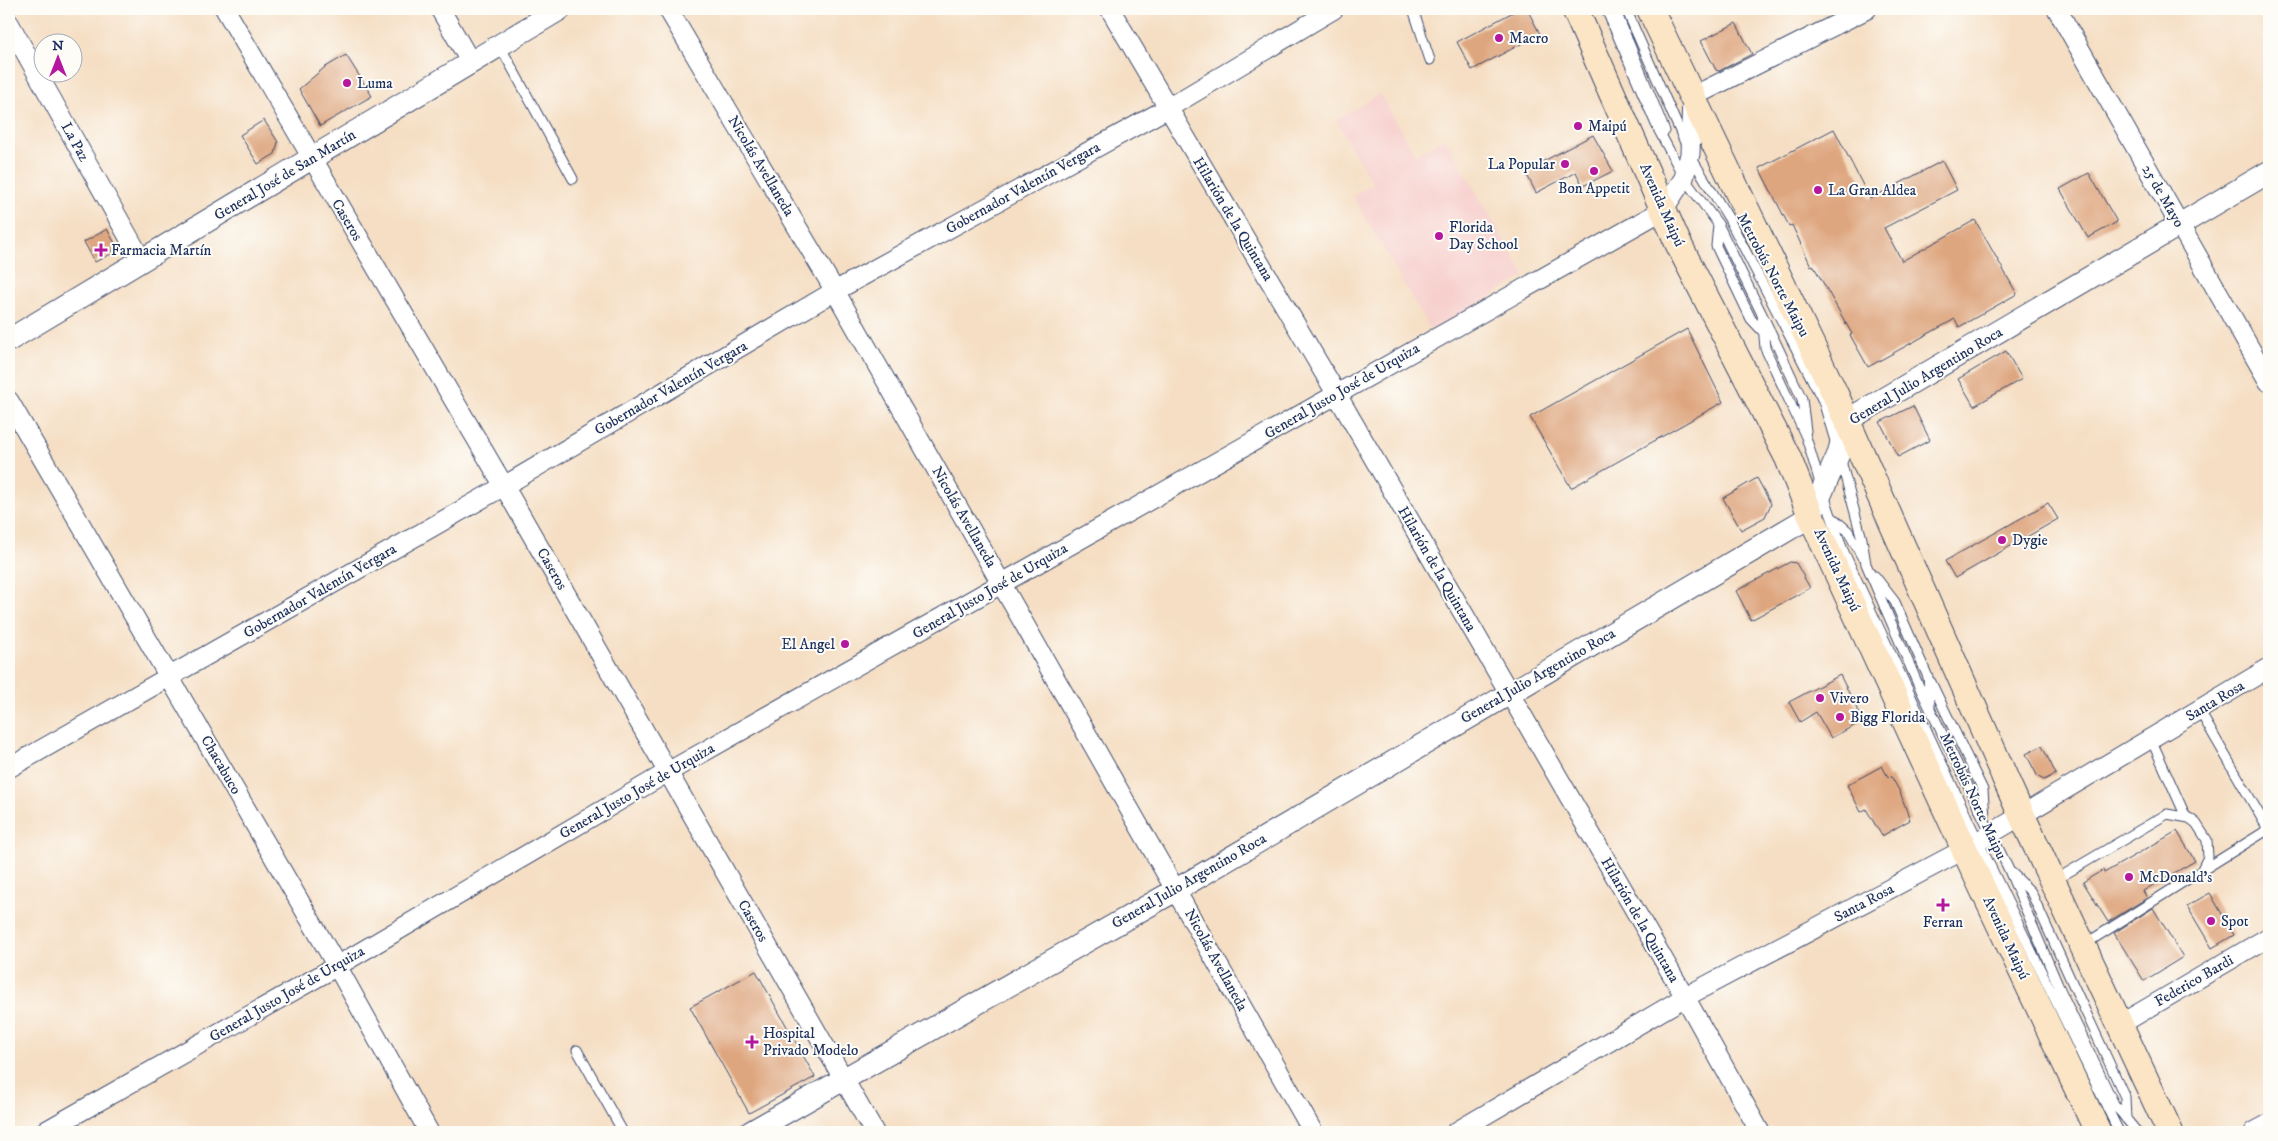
<svg xmlns="http://www.w3.org/2000/svg" width="2278" height="1141" font-family="'IM FELL DW Pica',serif">
	<rect width="100%" height="100%" fill="#fdfcf7"/>
	<filter id="ink" filterUnits="userSpaceOnUse"><feTurbulence type="fractalNoise" baseFrequency=".02" numOctaves="2"/><feDisplacementMap in="SourceGraphic" scale="10" xChannelSelector="R" yChannelSelector="G"/><feConvolveMatrix kernelMatrix="1 2 1 2 8 2 1 2 1" color-interpolation-filters="sRGB"/></filter>
	<filter id="wash" filterUnits="userSpaceOnUse"><feTurbulence type="fractalNoise" baseFrequency=".0096" numOctaves="4" result="noise"/><feDisplacementMap in="SourceGraphic" scale="20" xChannelSelector="R" yChannelSelector="G"/><feGaussianBlur stdDeviation="1.12" result="paint"/><feColorMatrix in="noise" values="0 0 0 0 0 0 0 0 0 0 0 0 0 0 0 0 0 1.4 0 .05"/><feComposite in="paint" operator="in"/></filter>
	<g filter="url(#wash)">
		<rect width="100%" height="100%" fill="#f5dec3"/>
		<path fill="#f7d0cd" d="M1380,94L1415,155L1445,138L1525,276L1431,331L1353,196L1373,184L1336,120Z"/>
		<g id="blocks">
			<path fill="#dea67f" d="M1519,9H1527L1540,34L1472,70L1457,42Z
				M1736,23L1752,54L1719,71L1716,70L1701,41Z
				M346,55L372,96L320,126L299,89L324,68Z
				M264,120L278,142L275,154L258,164L240,135Z
				M1834,129L1870,199L1942,161L1957,190L1884,228L1902,261L1975,220L2017,294L1959,327L1955,319L1868,367L1850,335L1852,334L1813,265L1811,266L1792,225L1789,226L1759,168Z
				M1593,135L1613,171L1583,186L1576,172L1536,193L1525,171Z
				M2089,173L2117,222L2088,238L2060,189Z
				M107,229L116,245L111,254L95,262L84,242Z
				M1687,329L1723,402L1571,488L1530,417Z
				M2006,351L2022,379L1974,406L1958,379Z
				M1913,406L1930,440L1898,457L1880,422Z
				M1757,478L1771,504L1765,517L1741,530L1723,498Z
				M2048,503L2058,519L1955,578L1945,561Z
				M1790,562L1796,563L1810,588L1751,620L1736,591Z
				M1840,675L1863,721L1831,738L1816,712L1800,722L1789,702Z
				M2042,746L2056,774L2044,780L2038,777L2026,754Z
				M1882,766L1888,777L1891,776L1900,792L1910,820L1882,836L1866,809L1861,812L1847,785Z
				M2177,831L2195,861L2143,891L2147,898L2108,922L2083,882L2103,870L2104,873Z
				M2210,893L2234,935L2212,948L2187,906Z
				M2153,908L2183,957L2144,981L2114,933Z
				M756,971L815,1077L749,1113L690,1007Z"/>
		</g>
	</g>
	<g filter="url(#ink)">
		<use href="#blocks" fill-opacity="0" stroke="#3c496d" stroke-width="1"/>
		<g fill="none" stroke-linecap="round" stroke-linejoin="round">
			<defs>
				<path id="service" d="M1413,9L1430,60
					M1606,9L1658,129L1684,178L1718,224L1775,341L1802,399L1806,431
					M1615,9L1665,131
					M1626,9L1686,145
					M500,46L573,179
					M1691,157L1729,219L1823,401L1835,441
					M1718,225L1716,246L1751,319L1765,334
					M1762,314L1765,348L1806,437L1820,483
					M1841,461L1862,539L1866,564L1917,682L2008,868L2058,985L2114,1104L2137,1132
					M1824,495L1843,550L1973,830L2119,1132
					M1833,518L1848,531L1862,557
					M1875,576L1895,602L1928,677L1930,706
					M1931,682L1983,790L1985,817
					M2199,710L2269,831
					M2151,739L2186,817
					M2203,870L2269,829
					M2012,873L2031,892L2070,978L2125,1097L2126,1119
					M2055,880L2167,814L2189,818L2196,823L2207,840L2208,857L2201,871L2085,944
					M577,1050L623,1132"/>
				<path id="minor" d="M225,9L504,486L874,1132
					M440,9L470,61
					M668,9L835,291L1313,1132
					M1110,9L1336,393L1685,997L1760,1132
					M2057,9L2269,382
					M9,23L142,261
					M9,401L337,966L429,1132
					M9,768L504,486L835,291L1168,108L1334,9
					M2119,1025L2269,937
					M44,1132L337,966L668,772L1663,210L1684,178L1690,154L1692,97L1867,9
					M1456,1132L1685,997L1965,849L2269,668
					M2254,1132L2269,1124"/>
				<path id="tertiary" d="M9,340L560,9
					M751,1132L1176,890L1811,516L1839,453L1846,421L2269,172"/>
				<path id="secondary" d="M1575,9L1678,243L1788,458L1811,516L1980,883L2098,1132
					M1650,9L1835,394L2017,805L2170,1132"/>
			</defs>
			<use href="#service" stroke="#3c496d" stroke-width="11"/>
			<use href="#minor" stroke="#3c496d" stroke-width="21"/>
			<use href="#tertiary" stroke="#3c496d" stroke-width="24"/>
			<use href="#secondary" stroke="#3c496d" stroke-width="28"/>
			<use href="#service" stroke="#fff" stroke-width="9"/>
			<use href="#minor" stroke="#fff" stroke-width="19"/>
			<use href="#tertiary" stroke="#fff" stroke-width="22"/>
			<use href="#secondary" stroke="#fce5c4" stroke-width="26"/>
		</g>
	</g>
	<g fill="#b5179e" stroke="#fdfcf7" stroke-width="2">
		<circle cx="1499" cy="38" r="5"/>
		<circle cx="347" cy="83" r="5"/>
		<circle cx="1578" cy="126" r="5"/>
		<circle cx="1565" cy="164" r="5"/>
		<circle cx="1594" cy="171" r="5"/>
		<circle cx="1818" cy="190" r="5"/>
		<circle cx="1439" cy="236" r="5"/>
		<path d="M98.5 242.5h5v5h5v5h-5v5h-5v-5h-5v-5h5z"/>
		<circle cx="2002" cy="540" r="5"/>
		<circle cx="845" cy="644" r="5"/>
		<circle cx="1820" cy="698" r="5"/>
		<circle cx="1840" cy="717" r="5"/>
		<circle cx="2129" cy="877" r="5"/>
		<path d="M1940.5 897.5h5v5h5v5h-5v5h-5v-5h-5v-5h5z"/>
		<circle cx="2211" cy="921" r="5"/>
		<path d="M749.5 1034.5h5v5h5v5h-5v5h-5v-5h-5v-5h5z"/>
	</g>
	<g text-anchor="middle" dominant-baseline="central" stroke-width="4" stroke-linejoin="round" paint-order="stroke">
		<g font-size="15" fill="#1b2f5e" stroke="#fdfcf7" text-anchor="start">
			<text x="1509" y="38">Macro</text>
			<text x="357" y="83">Luma</text>
			<text x="1588" y="126">Maipú</text>
			<text x="1555" y="164" text-anchor="end">La Popular</text>
			<text x="1594" y="188" text-anchor="middle">Bon Appetit</text>
			<text x="1828" y="190">La Gran Aldea</text>
			<text x="1449" y="227">Florida<tspan x="1449" dy="17">Day School</tspan></text>
			<text x="111" y="250">Farmacia Martín</text>
			<text x="2012" y="540">Dygie</text>
			<text x="835" y="644" text-anchor="end">El Angel</text>
			<text x="1830" y="698">Vivero</text>
			<text x="1850" y="717">Bigg Florida</text>
			<text x="2139" y="877">McDonald's</text>
			<text x="2221" y="921">Spot</text>
			<text x="1943" y="922" text-anchor="middle">Ferran</text>
			<text x="763" y="1033">Hospital<tspan x="763" dy="17">Privado Modelo</tspan></text>
		</g>
		<g font-size="15" fill="#1b2f5e" stroke="#fdfcf7">
			<text transform="translate(75 142) rotate(61)">La Paz</text>
			<text transform="translate(761 166) rotate(59)">Nicolás Avellaneda</text>
			<text transform="translate(285 175) rotate(-31)">General José de San Martín</text>
			<text transform="translate(1023 188) rotate(-29)">Gobernador Valentín Vergara</text>
			<text transform="translate(2163 196) rotate(60)">25 de Mayo</text>
			<text transform="translate(1662 205) rotate(66)">Avenida Maipú</text>
			<text transform="translate(1233 219) rotate(59)">Hilarión de la Quintana</text>
			<text transform="translate(347 220) rotate(59)">Caseros</text>
			<text transform="translate(1773 275) rotate(62)">Metrobús Norte Maipu</text>
			<text transform="translate(1926 376) rotate(-31)">General Julio Argentino Roca</text>
			<text transform="translate(671 388) rotate(-30)">Gobernador Valentín Vergara</text>
			<text transform="translate(1342 391) rotate(-30)">General Justo José de Urquiza</text>
			<text transform="translate(964 517) rotate(60)">Nicolás Avellaneda</text>
			<text transform="translate(552 569) rotate(60)">Caseros</text>
			<text transform="translate(1437 569) rotate(60)">Hilarión de la Quintana</text>
			<text transform="translate(1837 570) rotate(65)">Avenida Maipú</text>
			<text transform="translate(320 591) rotate(-30)">Gobernador Valentín Vergara</text>
			<text transform="translate(990 591) rotate(-30)">General Justo José de Urquiza</text>
			<text transform="translate(1538 676) rotate(-30)">General Julio Argentino Roca</text>
			<text transform="translate(2215 701) rotate(-31)">Santa Rosa</text>
			<text transform="translate(221 765) rotate(60)">Chacabuco</text>
			<text transform="translate(637 791) rotate(-30)">General Justo José de Urquiza</text>
			<text transform="translate(1973 796) rotate(65)">Metrobús Norte Maipu</text>
			<text transform="translate(1189 881) rotate(-30)">General Julio Argentino Roca</text>
			<text transform="translate(1864 903) rotate(-28)">Santa Rosa</text>
			<text transform="translate(1640 920) rotate(60)">Hilarión de la Quintana</text>
			<text transform="translate(753 921) rotate(60)">Caseros</text>
			<text transform="translate(2006 938) rotate(65)">Avenida Maipú</text>
			<text transform="translate(1216 960) rotate(61)">Nicolás Avellaneda</text>
			<text transform="translate(2194 981) rotate(-30)">Federico Bardi</text>
			<text transform="translate(287 994) rotate(-30)">General Justo José de Urquiza</text>
		</g>
	</g>
	<rect width="2278" height="1141" fill="none" stroke="#fdfcf7" stroke-width="30"/>
	<g transform="translate(58 58)"><circle r="24" fill="#fdfcf7" stroke="#a3aaba"/>
	<path d="M0-4L9 19L0 12L-9 19Z" fill="#b5179e"/>
	<text y="-8" font-size="14" font-weight="bold" text-anchor="middle" fill="#1b2f5e">N</text>
	</g>
</svg>
